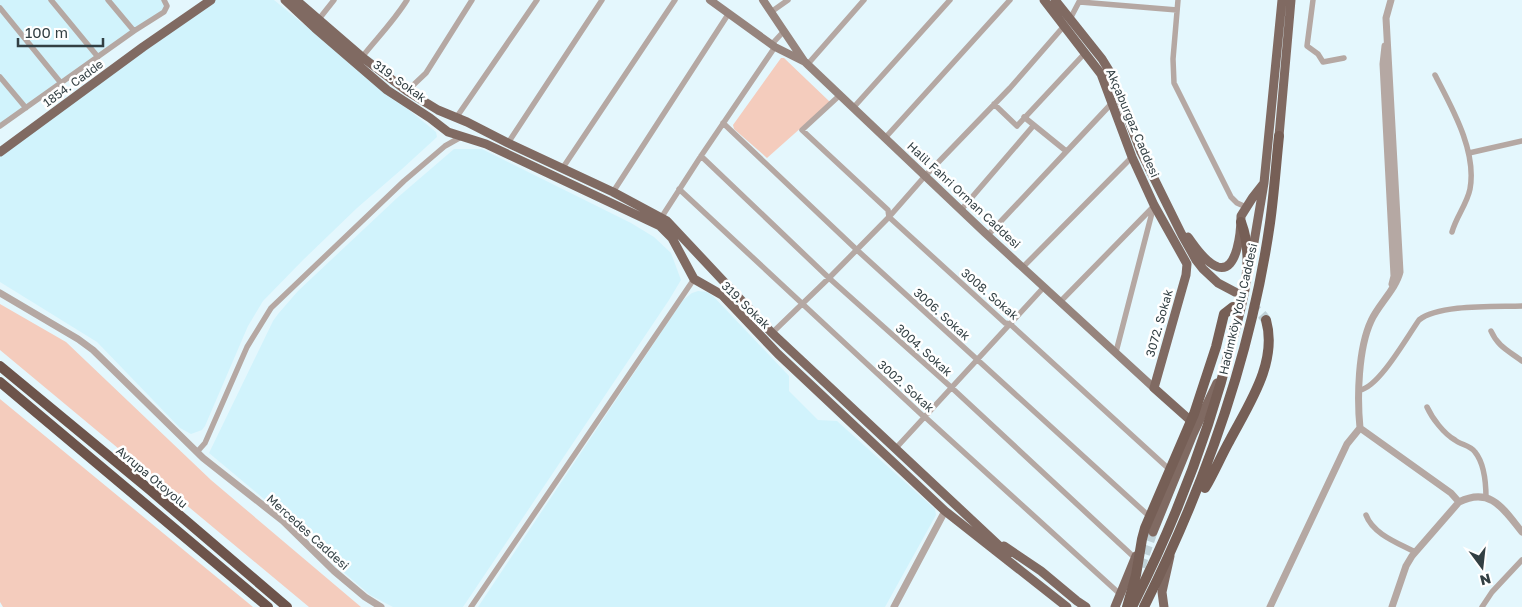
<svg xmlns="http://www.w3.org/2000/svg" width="1522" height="607" font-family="'Golos Text',sans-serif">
	<rect width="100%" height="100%" fill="#e4f7fd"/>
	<path fill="#d1f3fc" d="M0,0H164L167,8L0,126Z
		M215,0H274L436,132L437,137L402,169L357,208L303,260L263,301L248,326L205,426L202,430L191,434L180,428L97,342L0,282V154Z
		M454,149H482L631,223L654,237L671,253L681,280L669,300L463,607H393L370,595L333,563L294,524L209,453L273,321L278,314L298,291L397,198Z
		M698,291L707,292L713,296L789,376V391L818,420L837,421L935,509L936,515L885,607H478L678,307L683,300L692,293Z"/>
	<path fill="#f4ccbd" d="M781,58H784L830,102L767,158L734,129L733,125Z
		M0,304L66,342L211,480L361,607H309L0,350Z
		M0,399L253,607H3L0,602Z"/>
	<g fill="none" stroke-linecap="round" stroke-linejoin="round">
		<path stroke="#c0d2d8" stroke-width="9" stroke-dasharray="9 4.5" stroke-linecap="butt" d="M1141,567L1153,532"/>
		<path stroke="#c0d2d8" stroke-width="10" stroke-dasharray="10 5" stroke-linecap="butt" d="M1234,307C1248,306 1257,306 1266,320"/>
		<path stroke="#b5a8a3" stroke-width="5.5" d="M51,0L98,57
			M108,0L134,31
			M1178,0L1173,59L1174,83L1231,197L1237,203L1246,207
			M1313,0L1307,46L1318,54L1323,62L1344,58
			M1080,2L1177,10
			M0,8L61,83
			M771,12L788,0
			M319,19L334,0
			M1070,19L1080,0
			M772,44L784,31
			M362,57C377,38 394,21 407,0
			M807,65L864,0
			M1435,75C1452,108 1477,151 1470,189C1467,204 1456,217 1452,232
			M0,77L26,108
			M407,91L426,73L472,0
			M840,95L802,130L888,210L889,217L1005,323L1010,324L1170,470
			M994,104L1017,126L1085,53
			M853,108L950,0
			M1024,117L1066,151
			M456,118L537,0
			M723,123L857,250L1150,517
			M0,126L134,31L164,12L167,6L164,0
			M885,138L1010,0
			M508,143L602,0
			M1469,153L1522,141
			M701,156L829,278L952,388L1135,558
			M562,169L675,0
			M679,189L922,415L925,417L1121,595
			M613,192L729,13
			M961,210L1034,125
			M661,218L701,156L775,47
			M988,235L1112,103
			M1023,267L1132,157
			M1060,302L1153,207
			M1491,331C1498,347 1509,351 1522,361
			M772,333L829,278L889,217L925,176L1010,88L1064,26
			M1116,352L1154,205
			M1360,390C1379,387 1407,337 1419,320C1439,304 1496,307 1522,306
			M1427,407C1432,418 1444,434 1455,440C1461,445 1470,445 1475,452C1484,463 1486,484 1486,498
			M896,448L1044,287
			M197,452L205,443L247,347L271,308L404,181L445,146L461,137
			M1366,515C1373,534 1398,543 1415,552
			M471,607L694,279
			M1482,607L1492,592L1522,560"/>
		<path stroke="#b5a8a3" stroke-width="7" d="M1385,46L1383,64L1394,276L1392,284
			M0,293L78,339L93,350L203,458L283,521L334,571L365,597L381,607
			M1360,428C1357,398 1358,349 1371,321C1378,305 1396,289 1400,272L1386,18L1391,0
			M1360,428L1451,493L1459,502
			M894,607L945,511
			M1270,607L1347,444L1360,428
			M1392,607L1406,566L1412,556L1459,502C1491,486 1504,510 1522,532"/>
		<path stroke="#96847d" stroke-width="8" d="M710,0L775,47L805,62L984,232L1154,388
			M763,0L804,61"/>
		<path stroke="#806a62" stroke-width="9" d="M285,0L315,28L387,90L430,118L448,132L486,144L660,226L672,238L694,279L722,295L778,354L945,511L1067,607
			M296,0L362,57L407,91L438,110L467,122L508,143L613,192L667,221L772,333L1008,554
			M1044,0L1101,74L1132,157L1154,205L1187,264L1186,275L1154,388L1191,421
			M1055,0L1102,59L1110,72L1141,152L1182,235L1196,260L1203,269L1218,283L1235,292
			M1279,136L1291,0
			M0,152L143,47L211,0
			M1188,237C1195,247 1206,263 1218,267C1238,273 1241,229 1241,216L1253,197L1264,183
			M1250,266L1264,183L1282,0
			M1153,532L1193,434L1217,383
			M1004,546L1041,571L1077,601L1086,607
			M1115,607L1136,556
			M1164,607L1162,592L1170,556"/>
		<path stroke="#765f56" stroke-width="10" d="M1205,488C1214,473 1221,456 1230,440C1249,404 1278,362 1266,320
			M1127,607L1136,575L1142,539L1145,528L1194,414L1216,347L1224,314L1233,307
			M1132,607C1175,522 1209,434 1232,341C1242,302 1256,262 1241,222
			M1144,607C1204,487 1251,356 1270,223C1274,194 1276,165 1279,136"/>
		<path stroke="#6d544b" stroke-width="10" d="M0,366L150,490L287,607
			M0,382L268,607"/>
	</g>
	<g text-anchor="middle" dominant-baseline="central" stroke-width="5" stroke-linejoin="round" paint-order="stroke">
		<g font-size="12" fill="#323f43" stroke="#fff">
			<text transform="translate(400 81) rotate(36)">319. Sokak</text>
			<text transform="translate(73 83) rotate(-36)">1854. Cadde</text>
			<text transform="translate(1133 123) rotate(67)">Akçaburgaz Caddesi</text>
			<text transform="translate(964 195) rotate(43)">Halil Fahri Orman Caddesi</text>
			<text transform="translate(990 294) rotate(41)">3008. Sokak</text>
			<text transform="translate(746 305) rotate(44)">319. Sokak</text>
			<text transform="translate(1238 309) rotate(-77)">Hadımköy Yolu Caddesi</text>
			<text transform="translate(942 314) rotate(42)">3006. Sokak</text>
			<text transform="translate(1159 323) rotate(-74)">3072. Sokak</text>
			<text transform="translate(924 350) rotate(42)">3004. Sokak</text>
			<text transform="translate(906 386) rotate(42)">3002. Sokak</text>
			<text transform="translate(152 477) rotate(40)">Avrupa Otoyolu</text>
			<text transform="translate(308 532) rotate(42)">Mercedes Caddesi</text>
		</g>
	</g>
	<g transform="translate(1482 567) rotate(165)" stroke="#ffffff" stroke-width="4" paint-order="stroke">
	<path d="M0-4L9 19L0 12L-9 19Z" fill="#323f43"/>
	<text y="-8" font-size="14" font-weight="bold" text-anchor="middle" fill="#323f43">N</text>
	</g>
	<path d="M18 38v8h85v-8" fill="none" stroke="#323f43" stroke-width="2.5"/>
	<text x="25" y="38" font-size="15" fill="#323f43" stroke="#ffffff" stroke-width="4" paint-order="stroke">100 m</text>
</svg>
